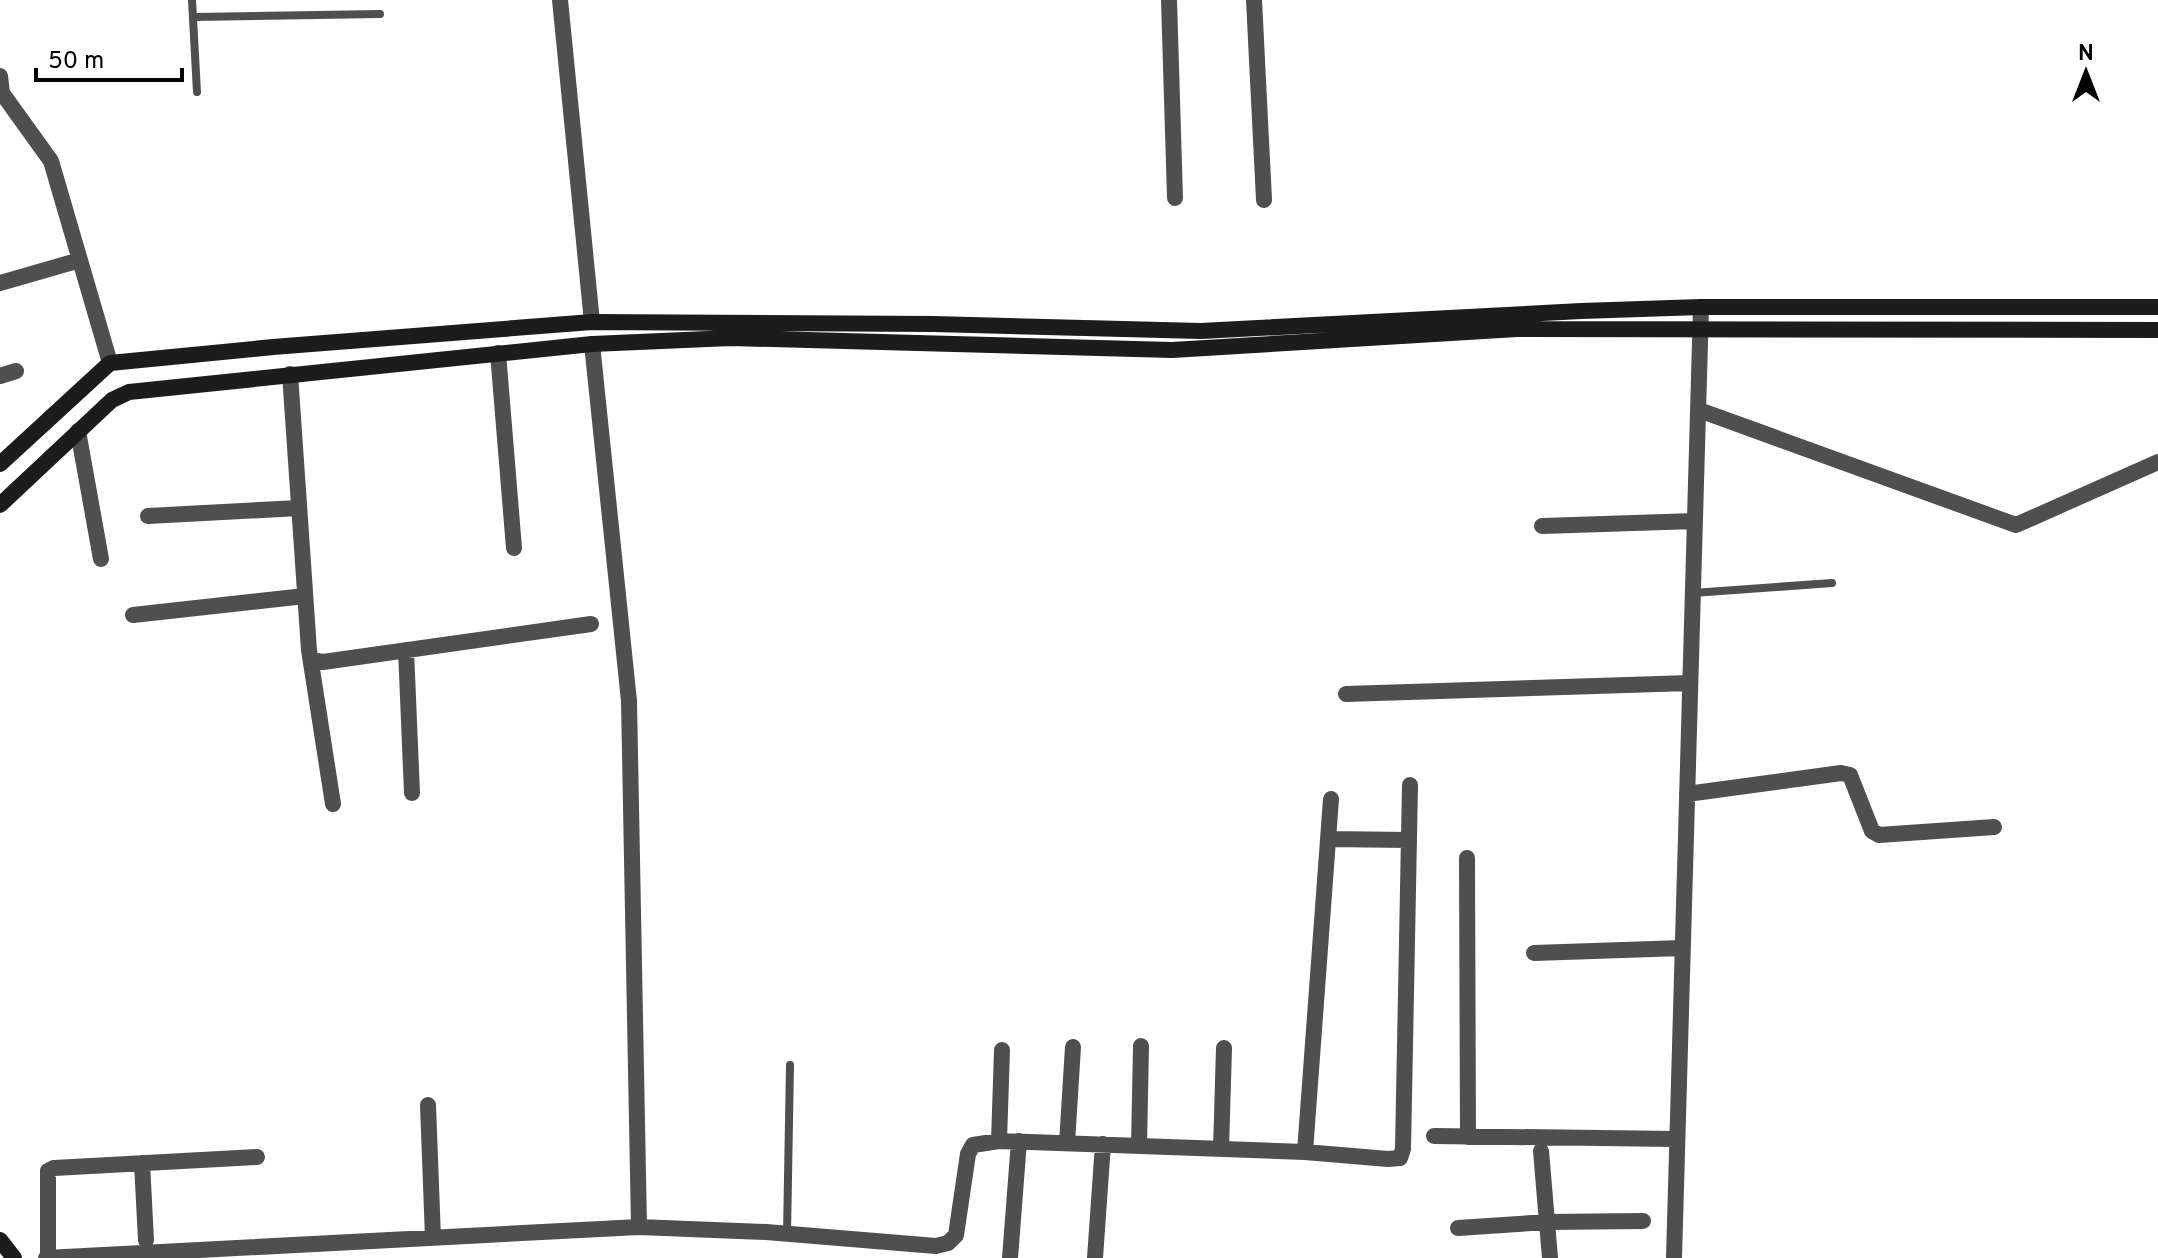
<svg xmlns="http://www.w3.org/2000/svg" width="2158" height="1258" font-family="Overpass,sans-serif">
	<rect width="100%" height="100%" fill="#fff"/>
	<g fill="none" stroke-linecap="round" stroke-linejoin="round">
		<path stroke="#4f4f4f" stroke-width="8" d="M192,0L197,92
			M194,17L380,14
			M1693,593L1832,583
			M787,1234L790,1065"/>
		<path stroke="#4f4f4f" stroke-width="16" d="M560,0L592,322
			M1169,0L1175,198
			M1254,0L1264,200
			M0,76L2,93L51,161L110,363
			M0,283L80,260
			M592,344L629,701L639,1227
			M498,353L514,548
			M290,374L309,650L333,804
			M0,376L16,371
			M1699,410L2016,525L2158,462
			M78,431L101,559
			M148,516L299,508
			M1542,526L1695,521
			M133,615L305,596
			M406,650L412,793
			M311,660L323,662L591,624
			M1346,694L1690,683
			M1687,794L1841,773L1850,775L1872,831L1879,835L1994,827
			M1328,839L1409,840
			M1467,858L1468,1137
			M1534,953L1682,948
			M428,1105L433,1238
			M1434,1136L1676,1139
			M999,1141L1002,1050
			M1067,1143L1073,1047
			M1139,1146L1141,1046
			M1221,1149L1224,1048
			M1541,1151L1550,1258
			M1305,1152L1331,799
			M142,1163L146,1240
			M1458,1228L1547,1222L1643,1221
			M46,1258L639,1227L766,1232L936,1246L948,1243L956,1235L968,1154L973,1145L999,1141L1305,1152L1388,1159L1400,1158L1403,1149L1410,785
			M48,1258V1171L54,1168L257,1157
			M1010,1258L1019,1141
			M1095,1258L1103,1144
			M1674,1258L1701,307"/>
		<path stroke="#1c1c1c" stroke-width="16" d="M0,464L110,363L273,347L592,322L933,324L1201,331L1581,311L1701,307H2158
			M0,505L112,400L129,392L592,344L731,338L1172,350L1517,329L2158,330
			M0,1240L14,1258"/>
	</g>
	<g transform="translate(2086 72)" stroke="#ffffff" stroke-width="6" paint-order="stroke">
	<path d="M0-6L14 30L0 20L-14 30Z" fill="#000000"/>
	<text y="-12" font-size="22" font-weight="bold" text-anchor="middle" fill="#000000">N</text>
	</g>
	<path d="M36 68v12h146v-12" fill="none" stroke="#000000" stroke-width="4"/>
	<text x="48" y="68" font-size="24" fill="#000000" stroke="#ffffff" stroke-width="6" paint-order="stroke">50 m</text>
</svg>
